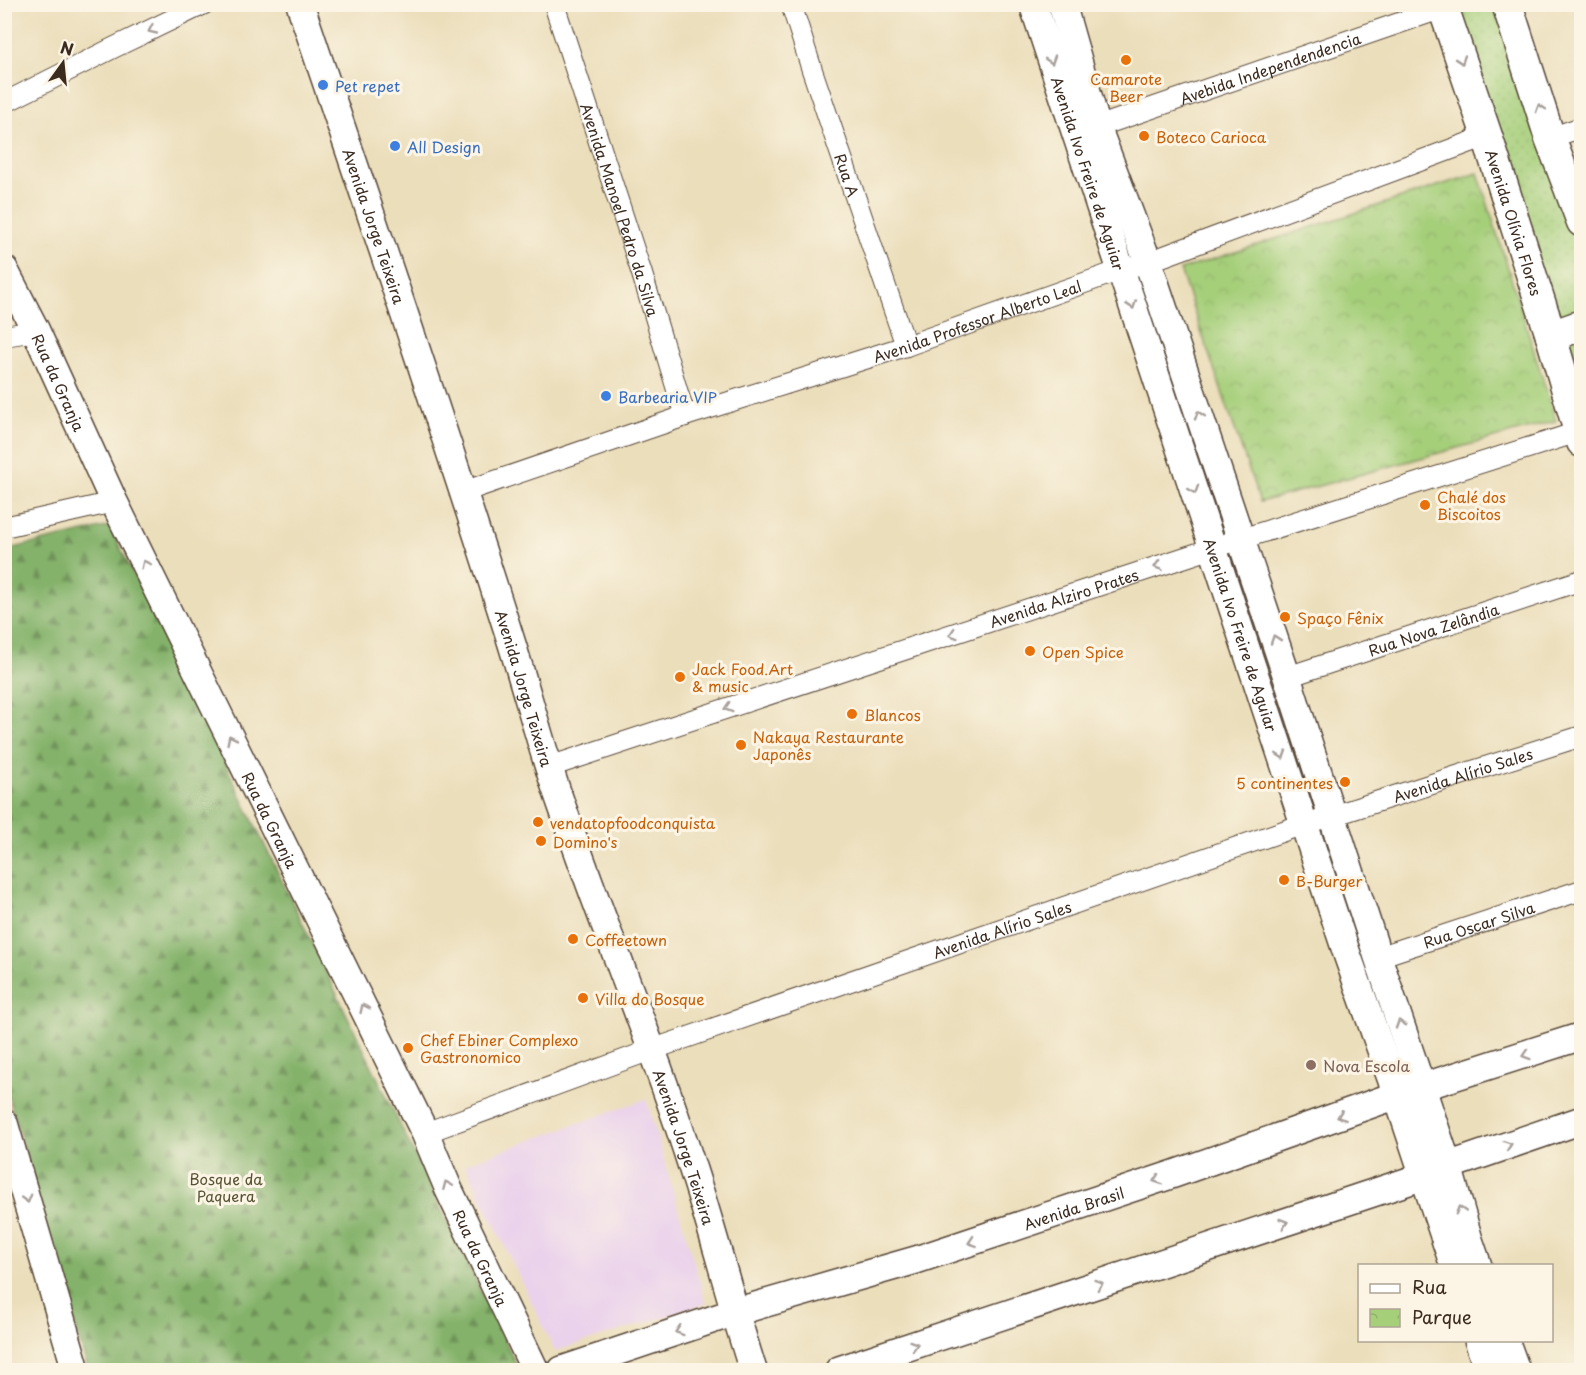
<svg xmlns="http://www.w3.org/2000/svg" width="1586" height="1375" font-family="'Playpen Sans',sans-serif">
	<defs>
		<pattern id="grass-dots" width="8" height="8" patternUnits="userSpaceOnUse" patternTransform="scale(1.5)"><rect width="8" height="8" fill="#a6cf7a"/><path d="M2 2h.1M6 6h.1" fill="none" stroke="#90b269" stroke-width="1.8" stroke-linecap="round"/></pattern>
		<pattern id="forest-firs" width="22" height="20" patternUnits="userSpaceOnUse" patternTransform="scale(1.5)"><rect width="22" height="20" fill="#84b26a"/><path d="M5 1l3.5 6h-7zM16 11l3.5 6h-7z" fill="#6d9157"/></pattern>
		<pattern id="park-crowns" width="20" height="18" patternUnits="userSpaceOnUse" patternTransform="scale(1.5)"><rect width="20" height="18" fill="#a6cf7a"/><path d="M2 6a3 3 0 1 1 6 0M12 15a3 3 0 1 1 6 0" fill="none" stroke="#90b269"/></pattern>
	</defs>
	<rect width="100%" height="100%" fill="#fcf5e5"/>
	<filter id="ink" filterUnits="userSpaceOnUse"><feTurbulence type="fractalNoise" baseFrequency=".0167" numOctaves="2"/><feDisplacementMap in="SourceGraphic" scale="12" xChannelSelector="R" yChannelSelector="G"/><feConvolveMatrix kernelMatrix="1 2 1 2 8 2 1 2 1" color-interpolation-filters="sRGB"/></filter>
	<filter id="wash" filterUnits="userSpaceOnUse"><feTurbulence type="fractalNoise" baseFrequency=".008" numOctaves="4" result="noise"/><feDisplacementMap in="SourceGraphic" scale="24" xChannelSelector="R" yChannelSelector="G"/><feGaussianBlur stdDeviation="1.35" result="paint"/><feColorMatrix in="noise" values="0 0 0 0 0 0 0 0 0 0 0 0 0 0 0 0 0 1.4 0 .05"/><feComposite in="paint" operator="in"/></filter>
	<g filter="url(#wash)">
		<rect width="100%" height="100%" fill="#ebdebb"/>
		<path fill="#ead1ec" d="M646,1099L706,1304L555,1351L465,1164Z"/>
		<path fill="url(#grass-dots)" stroke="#707c4c" stroke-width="1.5" d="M1442,5H1505L1581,232V429Z"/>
		<path fill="url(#forest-firs)" stroke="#606e44" stroke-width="1.5" d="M110,526L519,1370H88L5,1084L4,550Z"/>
		<path fill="url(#park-crowns)" stroke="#707c4c" stroke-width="1.5" d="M1478,173L1556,421L1260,502L1180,270Z"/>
	</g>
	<g filter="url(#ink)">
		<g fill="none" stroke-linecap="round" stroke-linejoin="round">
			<defs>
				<g id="street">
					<path id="s1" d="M554,4L642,274L685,416"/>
					<path id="s2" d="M791,4L812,70L906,346"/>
					<path d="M4,103L113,48L204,4"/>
					<path id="s3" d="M1097,127L1443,8"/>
					<path d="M1550,138L1582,127"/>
					<path d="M4,336L36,331"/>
					<path id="s4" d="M463,492L685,416L906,346L1121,270L1148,262L1487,136"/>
					<path d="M4,527L114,502"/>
					<path id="s5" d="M1287,677L1582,580"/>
					<path id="s6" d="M549,767L1213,548L1578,432"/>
					<path id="s7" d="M1378,957L1582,890"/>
					<path id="s8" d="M425,1133L651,1050L1304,824L1332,816L1582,736"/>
				</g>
				<g id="secondary">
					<path id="s9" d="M300,4C369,210 440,415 505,622C521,671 534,720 549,768C594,905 652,1039 695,1176C716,1241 732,1306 753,1370"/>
					<path id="s10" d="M1033,4L1348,957L1397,1095L1454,1266"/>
					<path d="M1062,4L1097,127L1148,262L1287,677L1378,957L1448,1166L1469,1240L1478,1266"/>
					<path id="s11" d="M4,269L36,331L114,502L425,1133L449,1190L535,1370"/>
					<path d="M4,1123L76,1370"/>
					<path d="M1478,1340L1488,1370"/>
					<path d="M1505,1340L1516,1370"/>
					<path id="s12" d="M562,1370L735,1312L916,1260L1174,1174L1397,1095L1582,1036"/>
					<path d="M839,1370L1424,1176L1448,1166L1582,1120"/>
				</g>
				<g id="primary">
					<path id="s13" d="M1442,4L1487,136L1551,336L1582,442"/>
					<path d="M1507,4L1550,138L1582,222"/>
					<path d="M1551,336L1582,325"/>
				</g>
			</defs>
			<use href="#street" stroke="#554536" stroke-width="22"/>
			<use href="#secondary" stroke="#554536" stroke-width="30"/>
			<use href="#primary" stroke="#554536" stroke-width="33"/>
			<use href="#street" stroke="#fff" stroke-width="20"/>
			<use href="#secondary" stroke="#fff" stroke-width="27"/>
			<use href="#primary" stroke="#fff" stroke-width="30"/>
		</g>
		<defs><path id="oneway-chevron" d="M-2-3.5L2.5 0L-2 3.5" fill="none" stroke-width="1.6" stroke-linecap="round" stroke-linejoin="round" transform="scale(1.5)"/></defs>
		<g stroke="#a79f9a">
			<use href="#oneway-chevron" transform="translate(152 30) rotate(155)"/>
			<use href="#oneway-chevron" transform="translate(1051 60) rotate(72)"/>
			<use href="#oneway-chevron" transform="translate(1461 60) rotate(71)"/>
			<use href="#oneway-chevron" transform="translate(1540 108) rotate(-108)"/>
			<use href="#oneway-chevron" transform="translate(1132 305) rotate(71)"/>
			<use href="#oneway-chevron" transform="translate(1199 415) rotate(-108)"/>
			<use href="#oneway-chevron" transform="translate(1194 490) rotate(72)"/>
			<use href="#oneway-chevron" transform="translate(145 564) rotate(-116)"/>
			<use href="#oneway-chevron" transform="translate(1158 566) rotate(162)"/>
			<use href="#oneway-chevron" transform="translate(953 634) rotate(162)"/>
			<use href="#oneway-chevron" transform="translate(1275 639) rotate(-109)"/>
			<use href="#oneway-chevron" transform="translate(728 708) rotate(162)"/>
			<use href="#oneway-chevron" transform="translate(231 739) rotate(-116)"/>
			<use href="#oneway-chevron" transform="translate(1282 755) rotate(72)"/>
			<use href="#oneway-chevron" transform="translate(364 1008) rotate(-116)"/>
			<use href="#oneway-chevron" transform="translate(1400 1024) rotate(-108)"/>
			<use href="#oneway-chevron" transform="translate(1526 1055) rotate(162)"/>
			<use href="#oneway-chevron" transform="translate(1341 1116) rotate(160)"/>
			<use href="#oneway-chevron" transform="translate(1508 1145) rotate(-19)"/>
			<use href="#oneway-chevron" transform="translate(1157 1180) rotate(161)"/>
			<use href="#oneway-chevron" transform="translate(447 1185) rotate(-113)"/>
			<use href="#oneway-chevron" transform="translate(27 1199) rotate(74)"/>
			<use href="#oneway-chevron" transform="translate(1460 1210) rotate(-106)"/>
			<use href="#oneway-chevron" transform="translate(1284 1223) rotate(-18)"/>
			<use href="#oneway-chevron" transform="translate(972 1242) rotate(161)"/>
			<use href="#oneway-chevron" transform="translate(1099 1284) rotate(-18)"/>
			<use href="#oneway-chevron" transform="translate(679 1331) rotate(162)"/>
			<use href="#oneway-chevron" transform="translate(914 1345) rotate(-18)"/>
		</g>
	</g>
	<g fill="#e8710a" stroke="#fcf5e5" stroke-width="2">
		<circle cx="1126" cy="60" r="6"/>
		<circle cx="1144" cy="136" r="6"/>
		<circle cx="1425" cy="505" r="6"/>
		<circle cx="1285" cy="617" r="6"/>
		<circle cx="1030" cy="651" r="6"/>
		<circle cx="680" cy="677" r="6"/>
		<circle cx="852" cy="714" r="6"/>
		<circle cx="741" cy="745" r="6"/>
		<circle cx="1345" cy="782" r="6"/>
		<circle cx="538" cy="822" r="6"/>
		<circle cx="541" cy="841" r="6"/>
		<circle cx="1284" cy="880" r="6"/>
		<circle cx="573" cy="939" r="6"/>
		<circle cx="583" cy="998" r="6"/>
		<circle cx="408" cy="1048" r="6"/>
	</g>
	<g fill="#3f7fe0" stroke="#fcf5e5" stroke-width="2">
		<circle cx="323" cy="85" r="6"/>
		<circle cx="395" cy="146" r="6"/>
		<circle cx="606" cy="396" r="6"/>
	</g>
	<circle fill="#8d6e63" stroke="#fcf5e5" stroke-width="2" cx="1311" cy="1065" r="6"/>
	<g text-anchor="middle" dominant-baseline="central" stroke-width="6" stroke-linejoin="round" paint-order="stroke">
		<g font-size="15" fill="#3b2a1e" stroke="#fcf5e5">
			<text stroke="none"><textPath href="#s3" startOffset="183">Avebida Independendencia</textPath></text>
			<text stroke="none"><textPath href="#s10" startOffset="178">Avenida Ivo Freire de Aguiar</textPath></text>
			<text stroke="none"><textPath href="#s2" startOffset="180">Rua A</textPath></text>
			<text stroke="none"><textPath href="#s1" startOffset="216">Avenida Manoel Pedro da Silva</textPath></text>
			<text stroke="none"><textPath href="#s13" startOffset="230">Avenida Olívia Flores</textPath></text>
			<text stroke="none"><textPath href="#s9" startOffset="234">Avenida Jorge Teixeira</textPath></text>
			<text stroke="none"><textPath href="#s4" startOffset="542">Avenida Professor Alberto Leal</textPath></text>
			<text stroke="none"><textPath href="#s11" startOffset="126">Rua da Granja</textPath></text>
			<text stroke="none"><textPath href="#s6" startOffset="542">Avenida Alziro Prates</textPath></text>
			<text stroke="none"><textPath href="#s5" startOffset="154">Rua Nova Zelândia</textPath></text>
			<text stroke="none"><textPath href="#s10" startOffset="664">Avenida Ivo Freire de Aguiar</textPath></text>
			<text stroke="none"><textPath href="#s9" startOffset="720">Avenida Jorge Teixeira</textPath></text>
			<text stroke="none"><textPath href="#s8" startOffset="1098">Avenida Alírio Sales</textPath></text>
			<text stroke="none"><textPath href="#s11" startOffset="612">Rua da Granja</textPath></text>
			<text stroke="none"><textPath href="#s7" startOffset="106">Rua Oscar Silva</textPath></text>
			<text stroke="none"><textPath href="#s8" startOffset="612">Avenida Alírio Sales</textPath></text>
			<text stroke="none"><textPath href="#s9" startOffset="1206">Avenida Jorge Teixeira</textPath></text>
			<text stroke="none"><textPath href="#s12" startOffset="537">Avenida Brasil</textPath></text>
			<text stroke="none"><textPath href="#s11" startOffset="1098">Rua da Granja</textPath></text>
		</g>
		<g font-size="15" fill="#c56008" stroke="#fcf5e5" text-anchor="start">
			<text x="1126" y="78" text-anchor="middle">Camarote<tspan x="1126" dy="17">Beer</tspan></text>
			<text x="1156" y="136">Boteco Carioca</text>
			<text x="1437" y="496">Chalé dos<tspan x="1437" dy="17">Biscoitos</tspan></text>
			<text x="1297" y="617">Spaço Fênix</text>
			<text x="1042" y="651">Open Spice</text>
			<text x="692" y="668">Jack Food.Art<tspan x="692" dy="17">&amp; music</tspan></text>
			<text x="864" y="714">Blancos</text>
			<text x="753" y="736">Nakaya Restaurante<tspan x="753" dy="17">Japonês</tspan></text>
			<text x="1333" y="782" text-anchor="end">5 continentes</text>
			<text x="550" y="822">vendatopfoodconquista</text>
			<text x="553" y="841">Domino's</text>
			<text x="1296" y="880">B-Burger</text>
			<text x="585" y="939">Coffeetown</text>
			<text x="595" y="998">Villa do Bosque</text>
			<text x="420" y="1039">Chef Ebiner Complexo<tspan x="420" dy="17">Gastronomico</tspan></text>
		</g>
		<g font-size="15" fill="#366cbe" stroke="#fcf5e5" text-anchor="start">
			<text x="335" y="85">Pet repet</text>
			<text x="407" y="146">All Design</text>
			<text x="618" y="396">Barbearia VIP</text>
		</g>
		<g font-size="15" fill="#785e54" stroke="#fcf5e5" text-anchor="start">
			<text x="1323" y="1065">Nova Escola</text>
		</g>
		<g font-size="15" fill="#565335" stroke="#fcf5e5">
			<text x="226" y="1178">Bosque da<tspan x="226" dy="17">Paquera</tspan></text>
		</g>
	</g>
	<rect width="1586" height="1375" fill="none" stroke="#fcf5e5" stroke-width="24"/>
	<rect x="1358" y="1264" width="195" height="78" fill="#fcf5e5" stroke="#afa495" stroke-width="1.5"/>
	<rect x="1370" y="1284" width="30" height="9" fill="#ffffff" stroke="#afa495" stroke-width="1.5"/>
	<text x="1412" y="1294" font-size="18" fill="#3b2a1e">Rua</text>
	<rect x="1370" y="1309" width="30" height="18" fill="url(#park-crowns)" stroke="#afa495" stroke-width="1.5"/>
	<text x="1412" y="1324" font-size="18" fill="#3b2a1e">Parque</text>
	<g transform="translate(63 63) rotate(15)" stroke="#fcf5e5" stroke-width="4.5" paint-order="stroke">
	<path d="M0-4.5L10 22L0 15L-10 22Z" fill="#3b2a1e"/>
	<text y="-9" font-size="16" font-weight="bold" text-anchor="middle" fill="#3b2a1e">N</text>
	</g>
</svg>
